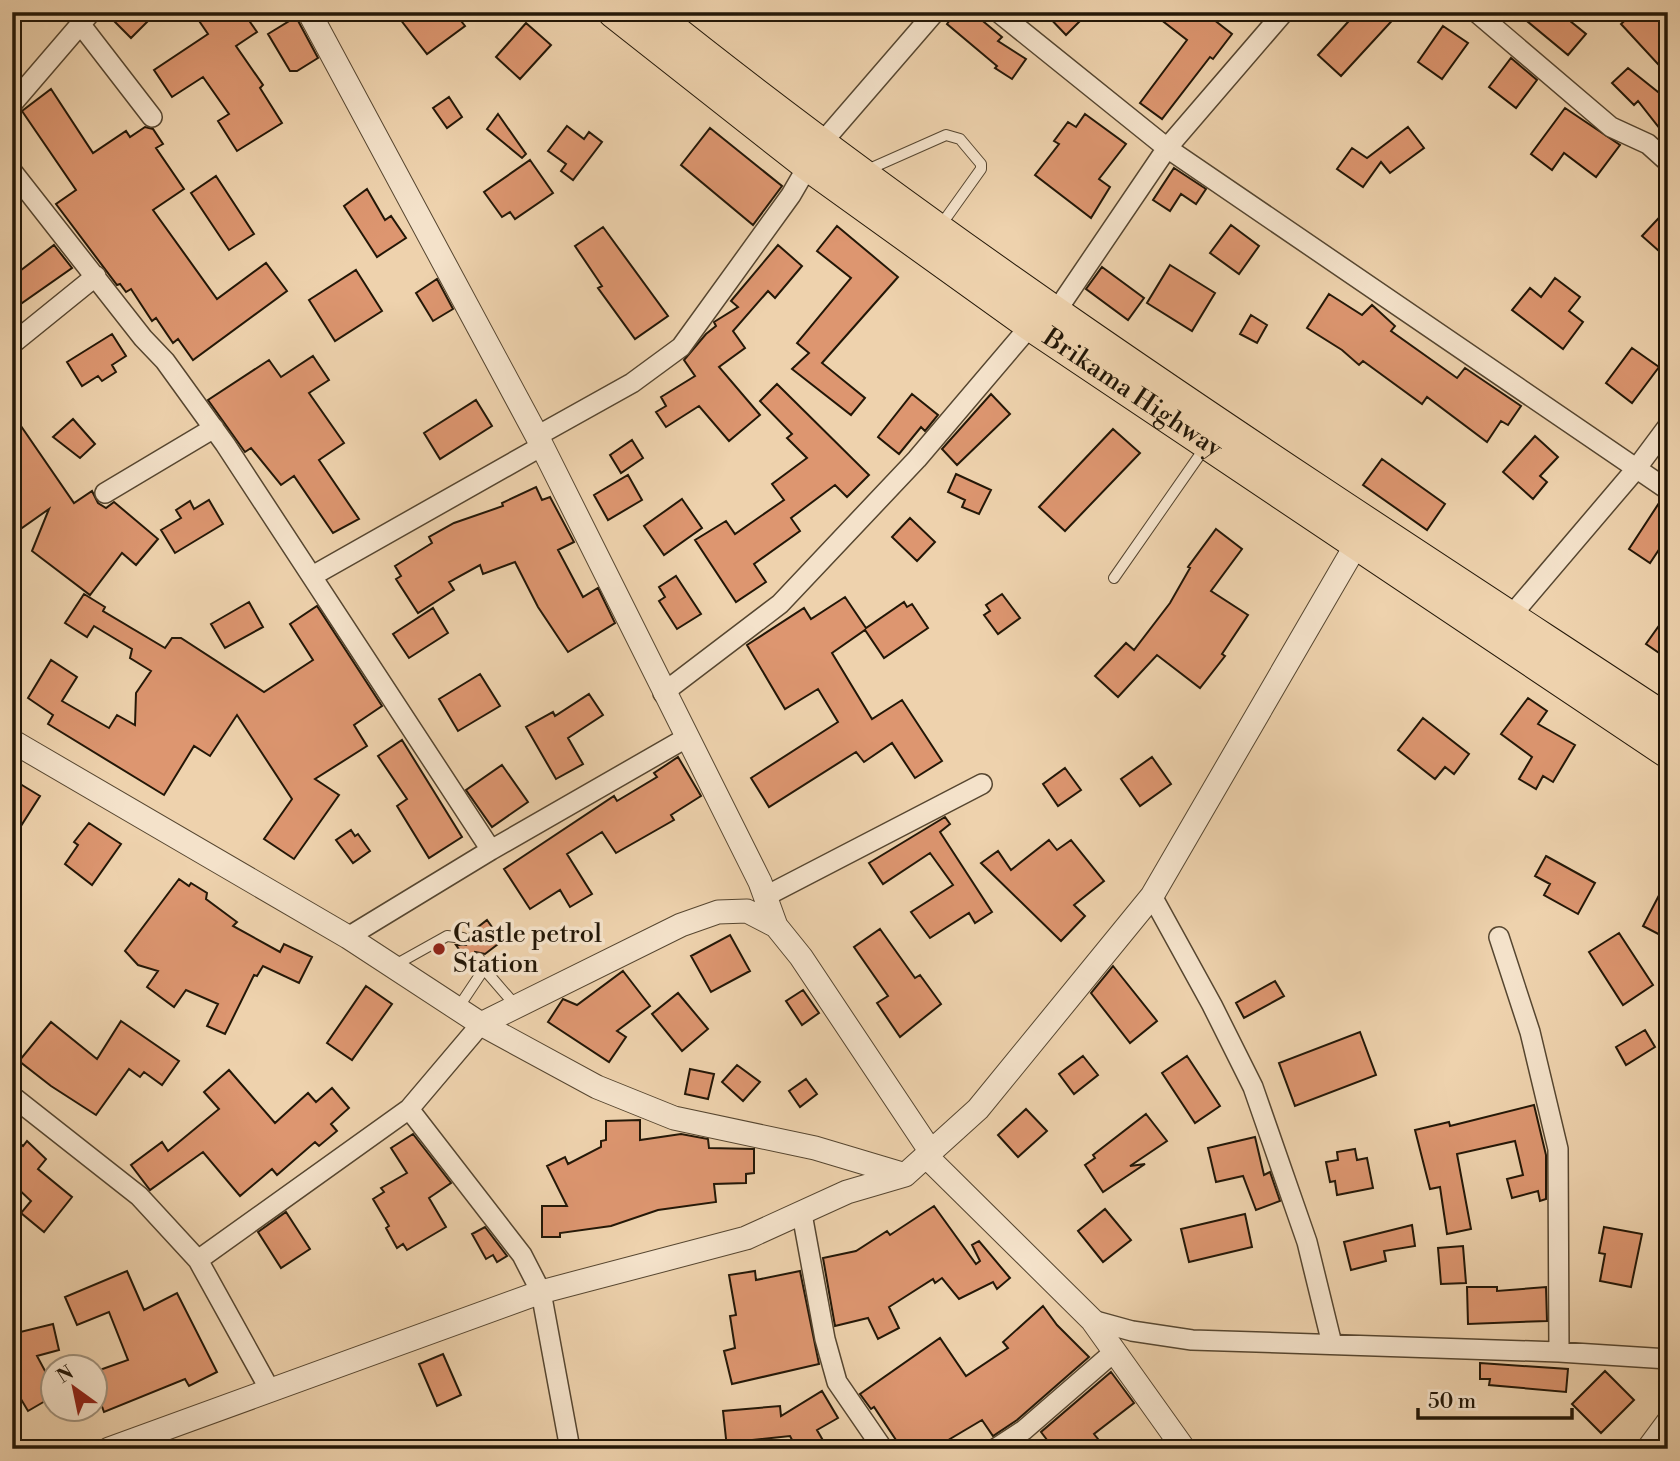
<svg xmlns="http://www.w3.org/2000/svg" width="1680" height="1461" font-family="'Libre Bodoni',serif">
	<rect width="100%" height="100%" fill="#eed2ad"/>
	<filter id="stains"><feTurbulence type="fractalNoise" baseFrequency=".00286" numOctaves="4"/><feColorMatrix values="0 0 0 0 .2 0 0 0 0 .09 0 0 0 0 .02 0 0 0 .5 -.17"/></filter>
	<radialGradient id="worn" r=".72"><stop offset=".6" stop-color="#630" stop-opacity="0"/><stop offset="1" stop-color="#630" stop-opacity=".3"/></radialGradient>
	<path fill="#dd9670" stroke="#231707" stroke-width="2" d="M105,12H157L131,38Z
		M193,12H243L257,32L236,46L263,85L260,88L282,123L237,151L218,121L229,114L203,77L172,97L154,70L208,34Z
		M409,12H454L465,26L427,54L400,19Z
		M956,12H972L1002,37L998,41L1026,59L1012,79L995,68L997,66L947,24Z
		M1044,12H1089L1066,35Z
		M1151,12H1204L1232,34L1213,59L1210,57L1162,119L1140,103L1187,40Z
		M1357,12H1400L1341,76L1318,55Z
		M1516,12H1559L1586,34L1568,55Z
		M1634,12H1658L1668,22V75L1621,24Z
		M296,17L318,58L297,71H290L268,34Z
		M526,23L551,45L520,79L496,57Z
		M1443,26L1468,43L1442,79L1418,62Z
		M1511,58L1537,80L1516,108L1489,87Z
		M1628,68L1668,100V139L1638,101L1634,105L1612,83Z
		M51,89L93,153L126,131L130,137L145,127L153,129L163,144L156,148L184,189L153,210L217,299L266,263L287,291L193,360L178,339L173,343L156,318L152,321L131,289L126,292L120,284L117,285L56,204L76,190L22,111Z
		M449,97L462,117L447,128L433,108Z
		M1565,108L1620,145L1596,177L1564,153L1552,170L1531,154Z
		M498,114L526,154L522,158L487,129Z
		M1085,114L1126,144L1099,179L1110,187L1091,218L1035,175L1059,144L1054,141L1068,122L1076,127Z
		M567,126L584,139L589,132L602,142L573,180L561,171L566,164L548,151Z
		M1408,127L1424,148L1390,173L1381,162L1363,187L1337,169L1352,148L1367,158Z
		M710,128L782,186L753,225L681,165Z
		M530,160L553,193L515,219L510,212L502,217L484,192Z
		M1174,168L1206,189L1196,204L1181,194L1170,211L1153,200Z
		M216,176L254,234L229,250L191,193Z
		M367,189L385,220L391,216L406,238L377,257L344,206Z
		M1668,208V259L1642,236Z
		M1231,225L1259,246L1239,274L1210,253Z
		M837,226L898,277L822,363L865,398L851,415L792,369L809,353L797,343L851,278L817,251Z
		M603,227L668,316L635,339L598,288L602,286L575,246Z
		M54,245L72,268L12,310V277Z
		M778,245L802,266L775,298L768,291L733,331L745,348L719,367L760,415L729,441L699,406L666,427L656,412L666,406L661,397L695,376L684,360L706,334L716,326L714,322L738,307L731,301Z
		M1170,265L1215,293L1192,331L1147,303Z
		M1102,267L1144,298L1128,320L1086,289Z
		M356,270L382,311L335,341L309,300Z
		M1555,278L1580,297L1569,311L1583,322L1563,349L1512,310L1530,288L1541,297Z
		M437,279L453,309L433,321L416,293Z
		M1329,294L1362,315L1372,305L1395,326L1391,331L1457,378L1465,368L1521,406L1508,425L1501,421L1487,442L1427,397L1422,404L1363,361L1359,365L1342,350L1307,328Z
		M1251,315L1267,325L1257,343L1240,334Z
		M112,334L126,356L112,365L116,372L102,381L98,376L82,386L67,362Z
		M1632,348L1659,367L1632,403L1606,383Z
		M313,356L329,380L309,393L344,443L319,460L359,519L333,533L294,476L281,485L251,448L245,452L208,400L269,360L281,377Z
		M777,384L869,475L847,497L835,485L791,518L800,531L754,564L766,582L736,602L695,540L726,521L735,534L784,500L772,484L807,458L787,438L792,434L760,401Z
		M912,394L938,415L925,431L921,427L899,454L878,437Z
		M991,394L1010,414L957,465L942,449Z
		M476,400L492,426L440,459L424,433Z
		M12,413L74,503L92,491L98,503L106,508L114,502L158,539L136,565L122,553L90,595L32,551L49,509L12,535Z
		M73,419L95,444L80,458L53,437Z
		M1113,429L1140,453L1065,531L1039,507Z
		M1535,436L1558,457L1540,476L1547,482L1533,499L1503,472Z
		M632,440L643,458L621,473L610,455Z
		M1382,459L1445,504L1427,530L1363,485Z
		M956,474L991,490L979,514L962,507L965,500L948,492Z
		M628,475L642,500L608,520L594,495Z
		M536,487L542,500L550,497L574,542L558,550L583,597L598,588L615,623L568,652L538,607L515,562L483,574L480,565L449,582L454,590L418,613L396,579L401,576L395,566L432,543L429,537L454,523L503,506L502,503Z
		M682,499L702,528L664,555L644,526Z
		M209,500L223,524L175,553L161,530L181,518L176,510L190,501L194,509Z
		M1661,500L1668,502V536L1650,563L1629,549Z
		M910,518L935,542L917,561L892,537Z
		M1216,529L1242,549L1211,591L1248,615L1222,654L1225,656L1200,688L1157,655L1118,697L1095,676L1126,643L1134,650L1170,603L1190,568L1188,567Z
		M676,576L701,614L677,629L659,601L665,597L659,587Z
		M84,594L105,607L103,611L165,648L172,638H181L264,692L313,660L290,624L317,606L382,706L354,725L367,746L315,779L339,795L294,859L264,839L292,799L237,715L210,756L194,746L164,795L48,724L53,715L28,698L51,660L77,677L62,701L109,728L117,715L135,725L136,693L151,671L130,658L132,649L94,626L87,637L65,623Z
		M1002,594L1020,618L998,634L984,615L990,611L986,605Z
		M845,597L866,628L904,602L907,607L912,604L928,628L884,658L865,630L832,653L872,719L902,700L942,761L915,778L892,743L864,762L856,752L769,807L751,778L838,722L818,689L785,709L747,645L804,608L811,619Z
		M249,602L263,627L225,648L211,624Z
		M433,608L448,633L409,658L393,634Z
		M1668,613V659L1646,644Z
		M480,674L500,706L458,731L439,699Z
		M589,694L603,715L568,738L583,764L556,779L526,727L553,712L555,716Z
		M1528,698L1547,711L1538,724L1575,745L1553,782L1543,776L1536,789L1519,779L1532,757L1501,734Z
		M1423,718L1469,754L1454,774L1445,767L1435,779L1398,750Z
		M402,740L462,837L429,858L397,806L407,799L378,756Z
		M678,757L701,796L671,815L674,820L616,853L602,832L567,854L592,894L570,907L560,890L530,909L504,869L614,796L617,801L657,777L654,773Z
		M1152,757L1171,784L1140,806L1121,779Z
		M502,765L528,802L492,827L466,790Z
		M1065,768L1081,790L1058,806L1043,784Z
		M12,779L40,796L12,840Z
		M945,817L950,824L940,832L992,912L975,923L969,913L930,938L911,912L953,885L930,853L883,884L869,863Z
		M89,823L121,844L92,885L65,864L78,845L74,842Z
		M351,830L355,836L358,834L370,851L353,863L336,840Z
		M1049,840L1057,850L1071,840L1104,881L1074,905L1085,916L1061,941L981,863L998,851L1011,870Z
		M1546,856L1595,883L1578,914L1544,895L1550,884L1535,876Z
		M1668,878V939L1643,926Z
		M179,879L189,886L191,883L207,893L206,899L237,922L233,926L280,952L284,944L312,957L299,983L263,966L257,976L254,975L225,1034L207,1026L218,1004L186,990L174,1007L147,987L158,971L138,965L125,951Z
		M487,920L502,941L485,954L475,952L470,965L456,945H466L470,940L469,934Z
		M880,929L915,978L920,975L941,1004L900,1037L877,1003L888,996L854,947Z
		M1619,933L1653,985L1623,1005L1589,952Z
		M730,935L750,971L711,992L691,956Z
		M1113,966L1157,1021L1130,1043L1091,993Z
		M623,971L650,1006L617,1031L626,1037L609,1062L548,1022L563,999L577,1005Z
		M1275,981L1284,996L1244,1018L1236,1003Z
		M366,986L392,1004L352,1060L327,1043Z
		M803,990L819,1013L802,1025L786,1001Z
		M678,993L708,1029L682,1051L652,1014Z
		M121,1021L179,1061L162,1085L144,1072L140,1077L129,1069L96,1115L51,1086L19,1061L51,1022L97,1059Z
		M1645,1030L1655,1047L1626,1065L1616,1047Z
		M1360,1032L1376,1075L1295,1106L1279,1063Z
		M1083,1056L1098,1075L1074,1094L1059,1074Z
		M1187,1056L1220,1106L1195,1123L1162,1073Z
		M737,1065L760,1082L743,1101L722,1082Z
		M690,1069L714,1074L708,1099L685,1094Z
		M229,1070L275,1123L308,1093L316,1102L332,1088L349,1108L331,1124L337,1131L319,1146L315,1142L277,1175L272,1169L240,1196L203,1152L150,1190L131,1165L162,1142L168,1151L219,1109L204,1092Z
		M806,1079L817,1094L800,1107L789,1091Z
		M1534,1105L1546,1155V1199L1540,1201L1538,1191L1512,1198L1507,1179L1523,1175L1515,1141L1457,1154L1471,1229L1447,1234L1440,1187L1430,1189L1415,1130L1449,1122L1450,1126Z
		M1026,1109L1047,1131L1018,1157L998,1135Z
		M1146,1114L1167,1141L1130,1166L1145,1164L1103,1192L1085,1165L1095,1158L1093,1155Z
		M640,1120V1140L681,1134L708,1139L709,1148L754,1149V1173L746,1174V1183L714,1184L716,1202L658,1210L611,1226L560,1233V1237H542V1206H567L547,1166L565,1157L568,1164L601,1147V1141L606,1140V1121Z
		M413,1134L451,1183L429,1198L446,1227L407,1250L403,1244L397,1248L386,1228L389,1226L373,1199L384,1192L381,1188L407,1173L391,1148Z
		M12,1137L23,1146L27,1141L46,1159L38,1169L72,1197L44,1232L21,1213L31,1201L12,1183Z
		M1255,1137L1264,1175L1270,1172L1280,1201L1256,1210L1243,1176L1216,1182L1208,1148Z
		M1355,1149L1357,1160L1367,1158L1373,1188L1337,1195L1335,1181L1330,1182L1326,1162L1338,1160L1337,1152Z
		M934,1206L976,1264L980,1261L972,1245L979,1241L1010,1278L997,1289L993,1282L959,1299L942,1278L935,1283L933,1279L889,1307L899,1328L878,1339L868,1318L835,1326L823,1258L856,1251L887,1231L890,1235Z
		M1105,1209L1131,1240L1103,1262L1078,1231Z
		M286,1212L310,1249L281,1268L258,1232Z
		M1245,1214L1252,1247L1189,1262L1181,1229Z
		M1412,1225L1415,1246L1384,1251L1386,1261L1351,1270L1344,1242Z
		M485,1227L507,1256L497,1262L493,1255L486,1259L472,1234Z
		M1604,1227L1642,1234L1631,1287L1600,1281L1605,1254L1599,1253Z
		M1463,1246L1466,1283L1441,1284L1438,1248Z
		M127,1271L144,1310L177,1293L217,1372L189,1386L185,1379L104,1412L94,1384V1372L128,1360L109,1312L77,1325L65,1297Z
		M755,1271L756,1280L800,1271L819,1364L732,1384L724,1351L735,1348L730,1316L736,1315L729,1275Z
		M1467,1287H1497V1291L1546,1287L1547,1321L1468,1324Z
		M1043,1306L1057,1325L1089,1357L1017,1420L993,1436L982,1420L933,1449H902L874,1407L871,1409L860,1394L940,1338L966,1376L1008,1348L1003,1342Z
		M53,1324L59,1350L37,1356L52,1384V1397L28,1411L12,1384V1334Z
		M443,1354L461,1395L437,1406L419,1364Z
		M1480,1363L1568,1369L1566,1392L1489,1385L1490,1379H1480Z
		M1605,1371L1634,1400L1601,1433L1572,1404Z
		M1111,1372L1134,1403L1094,1434L1106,1449H1054L1041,1432Z
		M822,1391L838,1418L817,1430L828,1449H797L790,1436L753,1440V1445L727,1448L723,1411L780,1406L781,1416Z"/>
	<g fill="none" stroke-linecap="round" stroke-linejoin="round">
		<defs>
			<path id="service" d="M867,170L946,135L960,139L981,164V169L941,225
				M1114,578L1206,446
				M395,965L447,936L463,938
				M484,969L516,1006
				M458,1008L484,969L479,958"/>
			<path id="minor" d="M998,12L1167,148L1668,490
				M1476,12L1611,127L1648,144L1668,162
				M81,25L152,117
				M12,104L91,12
				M12,171L143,338L165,361L225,444L491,850
				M1055,313L1167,148L1284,12
				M12,344L96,276
				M537,436L632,383L681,347L791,195L820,145L935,12
				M105,493L214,428
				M314,575L542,446
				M1510,617L1636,469L1668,426
				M663,693L780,604L917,459L1031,325
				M766,896L982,784
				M1152,896L1212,1005L1253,1087L1307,1242L1332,1344
				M348,937L491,850L686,738
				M1499,937L1530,1032L1558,1149L1559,1352
				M12,1096L139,1196L198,1260L270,1390
				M409,1109L522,1255L541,1292L570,1449
				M802,1214L825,1339L837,1382L883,1449
				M198,1260L409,1109L481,1024
				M1092,1320L1132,1331L1192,1340L1559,1352L1668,1359
				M995,1449L1024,1430L1114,1352"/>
			<path id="tertiary" d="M309,12L537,436L760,882L776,926
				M12,741L348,937L481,1024L597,1087L674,1118L815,1148L902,1174
				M481,1024L681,925L718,912L747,911L776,926L801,957L931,1152
				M926,1156L1092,1320L1184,1449
				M109,1449L541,1292L746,1238L847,1192L905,1175L978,1109L1152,896L1356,545
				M1648,1449L1668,1422"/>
			<g id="trunk">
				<path id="s1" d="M614,12L807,164L1031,325L1668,752"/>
				<path d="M650,12C973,271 1323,494 1668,721"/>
			</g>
		</defs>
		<use href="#service" stroke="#564630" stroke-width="12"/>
		<use href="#minor" stroke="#564630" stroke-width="22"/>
		<use href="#tertiary" stroke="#564630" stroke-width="25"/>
		<use href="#trunk" stroke="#231707" stroke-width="34"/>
		<use href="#service" stroke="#f4e2ca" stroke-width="10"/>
		<use href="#minor" stroke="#f4e2ca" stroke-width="19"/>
		<use href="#tertiary" stroke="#f4e2ca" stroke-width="23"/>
		<use href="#trunk" stroke="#eed2ad" stroke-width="32"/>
	</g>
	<circle fill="#8f2418" stroke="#f4e2ca" stroke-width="2.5" cx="439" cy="949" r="7"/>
	<g text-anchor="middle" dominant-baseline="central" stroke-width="7" stroke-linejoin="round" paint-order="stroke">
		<g font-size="26" fill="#231707" stroke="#f4e2ca">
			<text stroke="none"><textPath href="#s1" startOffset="644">Brikama Highway</textPath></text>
		</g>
		<g font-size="26" fill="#231707" stroke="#f4e2ca" text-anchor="start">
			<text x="453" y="934">Castle petrol<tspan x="453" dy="30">Station</tspan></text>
		</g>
	</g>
	<rect width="1680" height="1461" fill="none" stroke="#eed2ad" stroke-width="42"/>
	<rect x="14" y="14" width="1652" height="1433" fill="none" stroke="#231707" stroke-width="3.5"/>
	<rect x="21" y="21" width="1638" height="1419" fill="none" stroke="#231707" stroke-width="2"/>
	<g transform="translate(74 1388) rotate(327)"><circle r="33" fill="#f4e2ca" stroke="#a0917c" stroke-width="2"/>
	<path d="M0-5L12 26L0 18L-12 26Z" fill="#8f2418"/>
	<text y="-10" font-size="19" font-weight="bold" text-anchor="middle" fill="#231707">N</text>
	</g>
	<path d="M1418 1408v10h154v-10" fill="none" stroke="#231707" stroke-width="3.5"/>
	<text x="1428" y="1408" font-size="21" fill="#231707" stroke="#f4e2ca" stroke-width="5" paint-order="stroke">50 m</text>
	<rect width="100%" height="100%" filter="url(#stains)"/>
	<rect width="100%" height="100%" fill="url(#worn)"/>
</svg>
